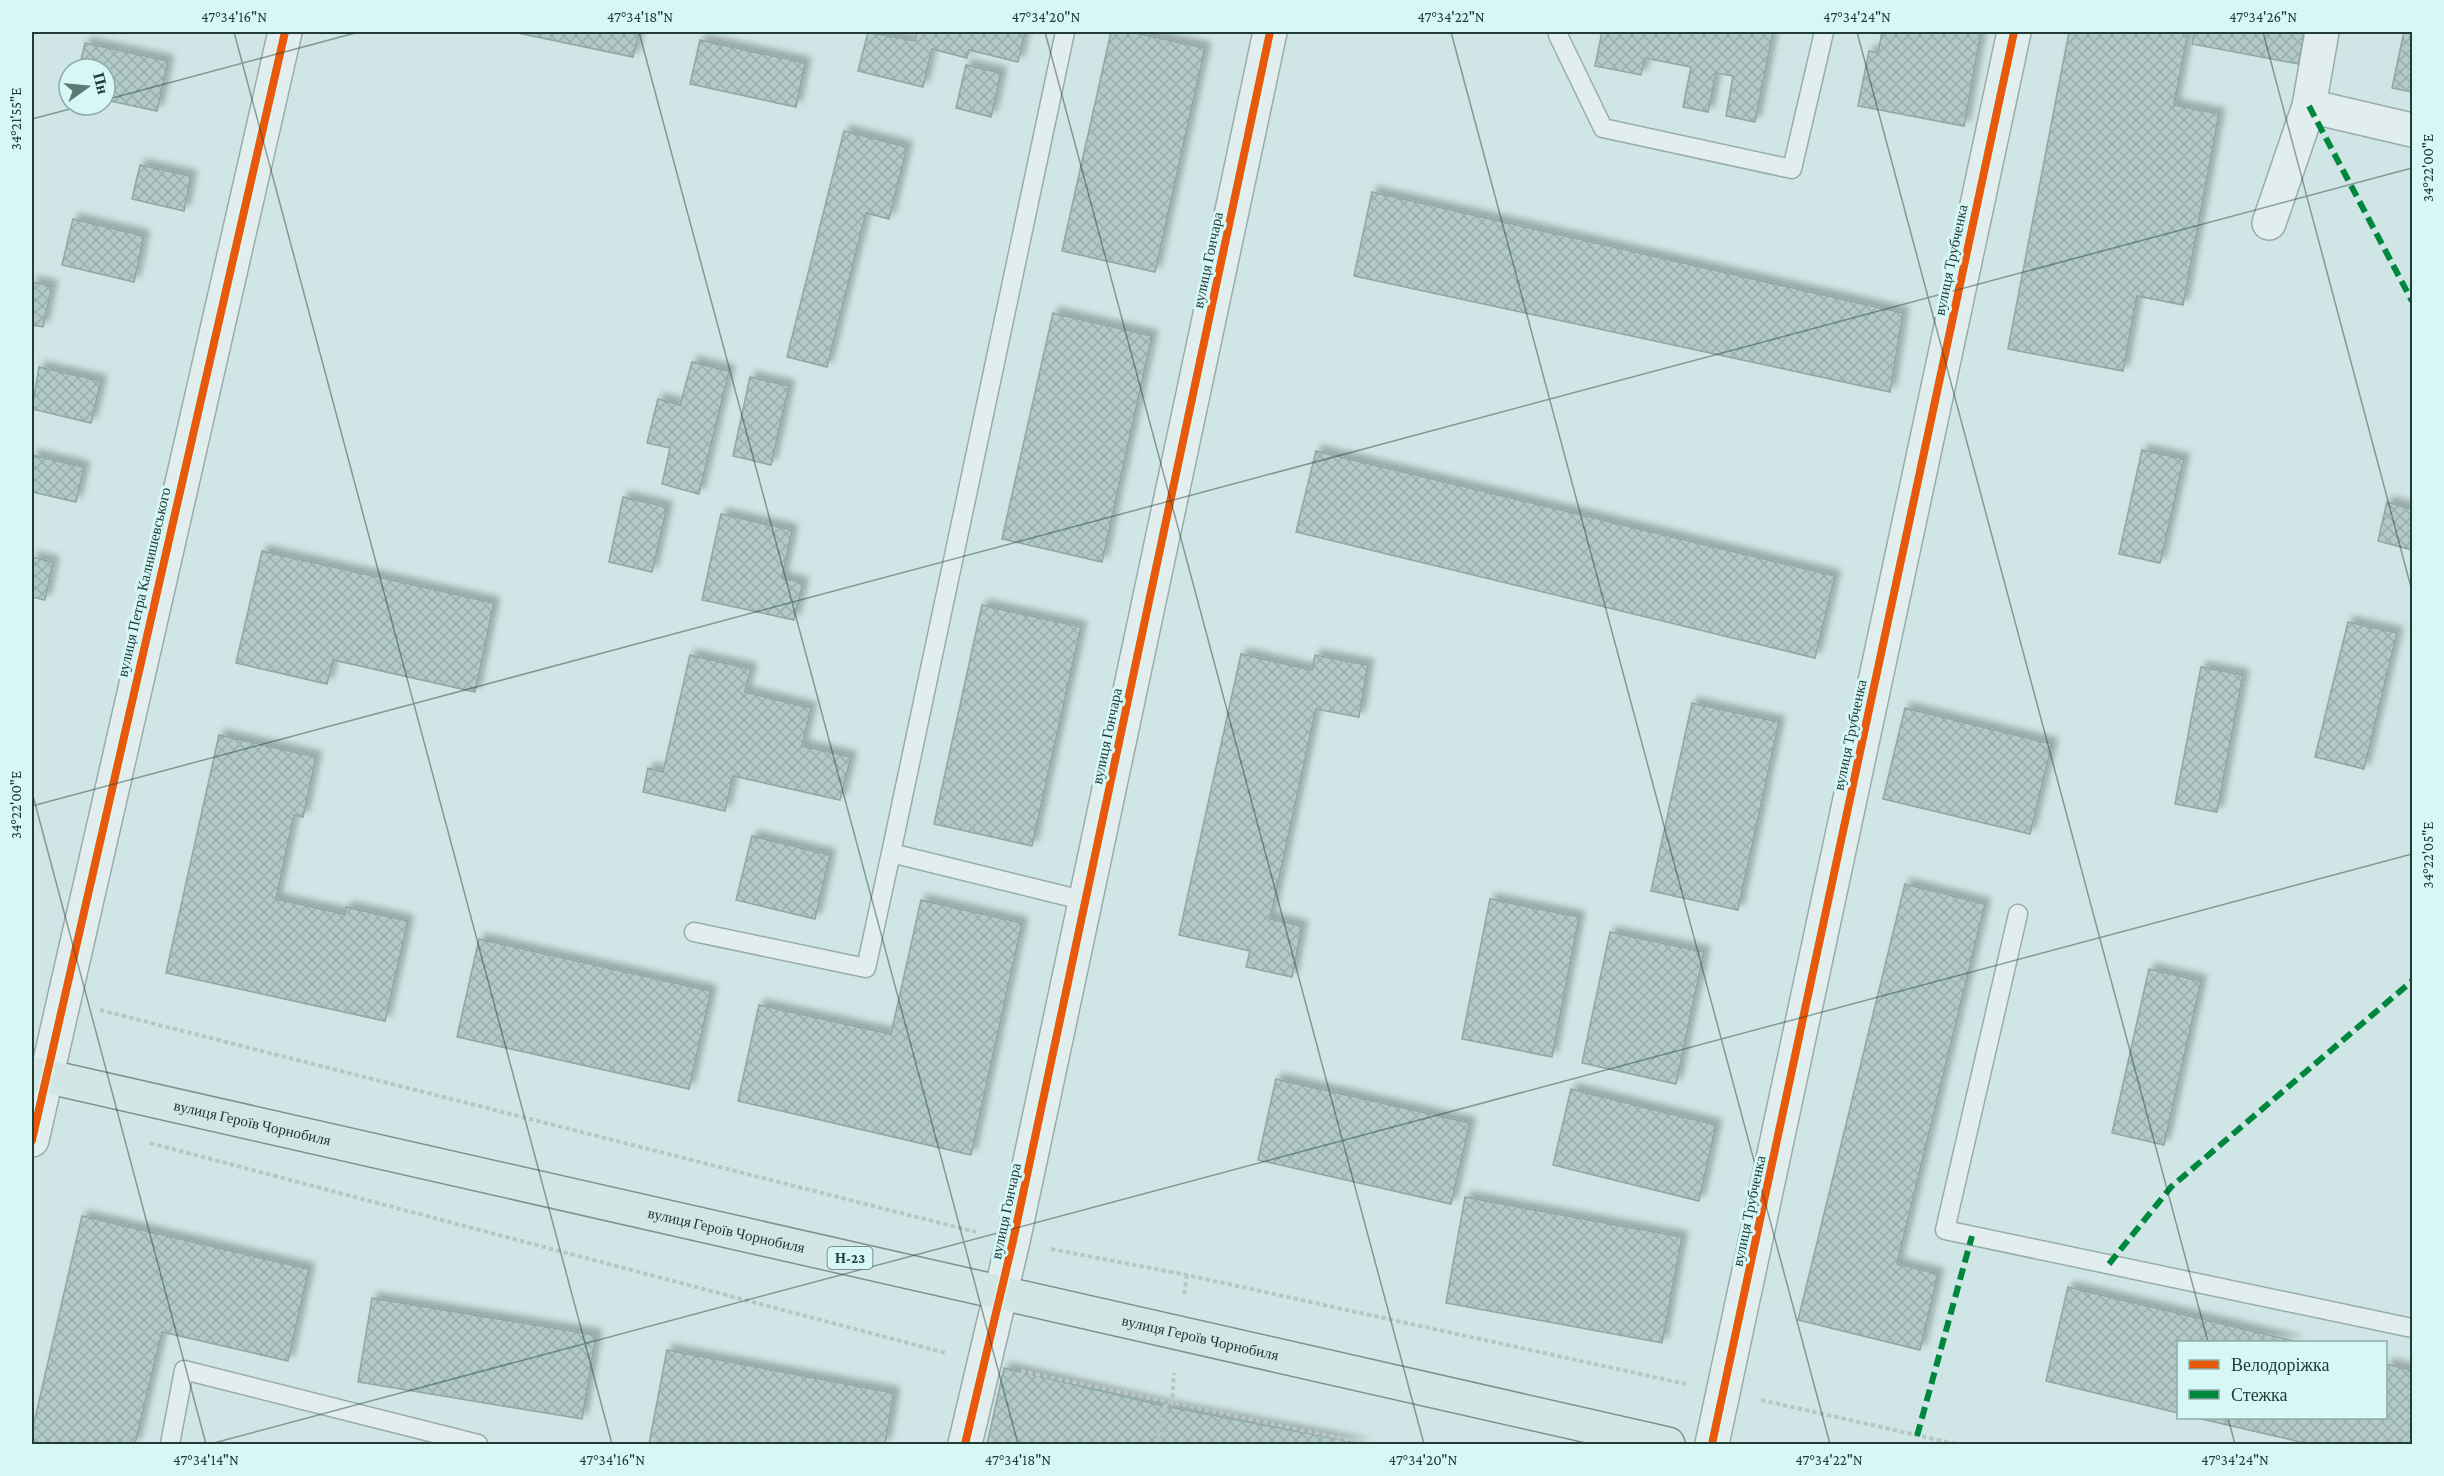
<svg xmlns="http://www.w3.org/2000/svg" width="2444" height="1476" font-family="'Crimson Pro',serif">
	<defs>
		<pattern id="building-cross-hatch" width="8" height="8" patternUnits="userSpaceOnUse" patternTransform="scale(1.5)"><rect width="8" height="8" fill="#b1cac6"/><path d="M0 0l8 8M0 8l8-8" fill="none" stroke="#98aeab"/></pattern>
		<filter id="shadow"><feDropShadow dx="5.5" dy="-5.5" stdDeviation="3" flood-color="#0004"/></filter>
	</defs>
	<rect width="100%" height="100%" fill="#d0e6e6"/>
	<path fill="url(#building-cross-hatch)" stroke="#8fa7a2" stroke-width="1.5" filter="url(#shadow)" d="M513,32H639L633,57Z
		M868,32L915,41L917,32H1025L1018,62L969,50L967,58L932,49L923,87L858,71Z
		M1111,32H1131L1205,48L1155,272L1062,251Z
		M1602,32H1773L1755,122L1726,116L1733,76L1716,73L1708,112L1683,107L1691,67L1645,58L1641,75L1595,66Z
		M1882,32H1981L1964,126L1858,106L1869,51L1878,53Z
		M2069,32H2188L2174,105L2219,114L2183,305L2137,296L2123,371L2008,349Z
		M2194,32H2305L2298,64L2192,44Z
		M2404,32H2412V92L2392,88Z
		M700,40L805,63L796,107L690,84Z
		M85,43L168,61L157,111L105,100V69H79Z
		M966,65L1001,73L991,117L956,108Z
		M844,131L907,147L889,219L866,213L827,367L787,357Z
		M140,165L191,176L184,211L132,199Z
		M1372,192L1903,313L1890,392L1354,276Z
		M73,219L144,236L134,282L62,265Z
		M32,282L52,286L43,327L32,325Z
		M1053,313L1152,336L1102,562L1002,539Z
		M692,362L729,371L699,494L662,484L670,448L647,443L658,399L680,405Z
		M39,367L101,381L91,423L32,409Z
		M750,377L789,386L771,465L733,456Z
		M2142,450L2184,459L2160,563L2119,554Z
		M1316,451L1835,576L1815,658L1296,532Z
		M32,455L84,467L76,502L32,492Z
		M623,497L667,507L652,572L609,562Z
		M2387,502L2412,509V550L2378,541Z
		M721,514L792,530L782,578L803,583L794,620L702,600Z
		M262,551L494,603L475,692L333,660L327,684L236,663Z
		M32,557L53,562L45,600L32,597Z
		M982,605L1081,627L1032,846L934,824Z
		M2348,622L2397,633L2364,769L2315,757Z
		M1241,654L1312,670L1315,655L1368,665L1359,717L1316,709L1270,919L1302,926L1292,977L1246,967L1250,951L1179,935Z
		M690,655L751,669L745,692L811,708L802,746L851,757L840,800L733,776L725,811L643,792L648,768L663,772Z
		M2201,667L2243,675L2217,812L2175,804Z
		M1692,703L1779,722L1738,910L1651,891Z
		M1905,708L2052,744L2030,834L1883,799Z
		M219,735L316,757L303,817L294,815L276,899L344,914L346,907L408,921L385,1021L166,973Z
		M752,836L830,855L815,919L736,900Z
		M1905,884L1985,904L1897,1264L1938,1274L1920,1350L1798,1320Z
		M1490,899L1579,917L1552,1057L1462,1039Z
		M921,900L1022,923L971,1155L738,1101L759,1005L891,1034Z
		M1610,932L1704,952L1676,1084L1582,1063Z
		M479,939L711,991L689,1089L457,1037Z
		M2149,969L2201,981L2164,1145L2112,1133Z
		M1276,1079L1470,1123L1451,1204L1258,1160Z
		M1571,1089L1716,1125L1699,1201L1553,1165Z
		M1465,1197L1682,1237L1662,1343L1446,1303Z
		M82,1216L309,1269L288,1361L162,1332L135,1444H32V1431Z
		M2068,1287L2298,1342H2178V1413L2046,1381Z
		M372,1298L596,1335L582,1419L358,1382Z
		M667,1350L894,1393L885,1444H649Z
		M2386,1364L2412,1370V1444H2309L2197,1418H2386Z
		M1004,1368L1165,1406L1363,1444H987Z"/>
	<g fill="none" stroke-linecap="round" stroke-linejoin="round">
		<defs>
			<path id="lane" d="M1065,32L891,853L1086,901
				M1559,32L1558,35L1603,128L1792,169L1824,32
				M2018,914L1945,1230L2412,1328
				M694,932L866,968L891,853
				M170,1444L184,1370L478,1444"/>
			<path id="street" d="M2322,32L2309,106L2412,130
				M2269,223L2309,106
				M32,1140L285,32
				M965,1444L1013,1241L1270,32
				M1712,1444L2014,32"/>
			<g id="primary">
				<path id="s1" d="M32,1073L1668,1444"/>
			</g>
		</defs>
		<use href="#lane" stroke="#99acab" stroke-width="21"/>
		<use href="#street" stroke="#99acab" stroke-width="36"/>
		<use href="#primary" stroke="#809190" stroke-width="36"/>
		<path stroke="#b8c7c6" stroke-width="4" stroke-dasharray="4.5 3" stroke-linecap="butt" d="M100,1010L976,1232
			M150,1143L946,1353
			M1051,1249L1187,1275L1686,1384
			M1184,1294L1187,1275
			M1021,1371L1369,1444
			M1761,1400L1956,1444
			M1157,1444L1165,1406L1172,1404L1174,1373"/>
		<use href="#lane" stroke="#e2eeee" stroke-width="18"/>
		<use href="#street" stroke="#e2eeee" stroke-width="33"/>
		<use href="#primary" stroke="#d3e6e6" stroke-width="33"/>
		<path stroke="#00873e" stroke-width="6" stroke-dasharray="12 6" stroke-linecap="butt" d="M2309,106L2412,301
			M2109,1264L2171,1187L2412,981
			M1917,1436L1972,1236"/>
		<defs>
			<path id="cycleway" d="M32,1140L285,32
				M965,1444L1013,1241L1270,32
				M1712,1444L2014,32"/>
		</defs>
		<use href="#cycleway" stroke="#d7f6f6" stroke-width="11"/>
		<use href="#cycleway" stroke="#e8590c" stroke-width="8"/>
	</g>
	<path fill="none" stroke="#203c36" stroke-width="1.5" stroke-opacity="0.45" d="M234,32L612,1444M639,32L1018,1444M1045,32L1424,1444M1451,32L1830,1444M1857,32L2208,1342M2263,32L2412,591M105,100L359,32M32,119L85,105M32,792L206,1444M32,806L2412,168M2228,1418L2235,1444M210,1444L2412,854"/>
	<g text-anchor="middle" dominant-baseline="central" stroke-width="6" stroke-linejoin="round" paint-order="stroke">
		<rect fill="#d7f6f6" stroke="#577470" stroke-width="1.5" x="827.5" y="1247" width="45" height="22" rx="4.5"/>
		<g font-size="14" font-weight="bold" fill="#203c36">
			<text x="850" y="1258">Н-23</text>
		</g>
		<g font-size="15" fill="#203c36" stroke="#d7f6f6">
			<text transform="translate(1208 260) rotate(-78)">вулиця Гончара</text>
			<text transform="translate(1951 260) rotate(-78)">вулиця Трубченка</text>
			<text transform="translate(144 582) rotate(-77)">вулиця Петра Калнишевського</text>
			<text transform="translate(1850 735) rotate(-78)">вулиця Трубченка</text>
			<text transform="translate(1107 736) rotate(-78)">вулиця Гончара</text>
			<text stroke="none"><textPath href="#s1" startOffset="226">вулиця Героїв Чорнобиля</textPath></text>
			<text transform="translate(1006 1211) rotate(-78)">вулиця Гончара</text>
			<text transform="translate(1749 1211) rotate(-78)">вулиця Трубченка</text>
			<text stroke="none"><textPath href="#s1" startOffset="712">вулиця Героїв Чорнобиля</textPath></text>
			<text stroke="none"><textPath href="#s1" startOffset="1198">вулиця Героїв Чорнобиля</textPath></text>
		</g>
	</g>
	<rect width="2444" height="1476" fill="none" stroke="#d7f6f6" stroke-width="66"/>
	<rect x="2177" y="1341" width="210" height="78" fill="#d7f6f6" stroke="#8eaca9" stroke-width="1.5"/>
	<rect x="2189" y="1360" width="30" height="9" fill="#e8590c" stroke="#8eaca9" stroke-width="1.5"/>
	<text x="2231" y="1371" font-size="18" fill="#203c36">Велодоріжка</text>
	<rect x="2189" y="1390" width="30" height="9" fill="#00873e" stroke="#8eaca9" stroke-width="1.5"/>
	<text x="2231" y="1401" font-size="18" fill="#203c36">Стежка</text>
	<g transform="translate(87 87) rotate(75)"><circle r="28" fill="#d7f6f6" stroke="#8eaca9" stroke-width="1.5"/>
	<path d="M0-4.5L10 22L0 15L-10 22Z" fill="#5e7874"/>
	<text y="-9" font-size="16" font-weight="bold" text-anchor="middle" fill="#203c36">Пн</text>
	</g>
	<rect x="33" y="33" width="2378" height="1410" fill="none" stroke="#203c36" stroke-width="2"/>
	<g font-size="15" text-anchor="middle" fill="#203c36">
		<text x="234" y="22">47°34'16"N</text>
		<text x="640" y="22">47°34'18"N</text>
		<text x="1046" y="22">47°34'20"N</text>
		<text x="1451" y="22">47°34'22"N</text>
		<text x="1857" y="22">47°34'24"N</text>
		<text x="2263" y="22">47°34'26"N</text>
		<text transform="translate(16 119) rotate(-90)" y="5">34°21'55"E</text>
		<text transform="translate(2428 168) rotate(-90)" y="5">34°22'00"E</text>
		<text transform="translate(16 805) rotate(-90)" y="5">34°22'00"E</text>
		<text transform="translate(2428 855) rotate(-90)" y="5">34°22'05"E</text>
		<text x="206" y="1465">47°34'14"N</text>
		<text x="612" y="1465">47°34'16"N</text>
		<text x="1018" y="1465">47°34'18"N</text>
		<text x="1423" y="1465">47°34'20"N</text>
		<text x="1829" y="1465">47°34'22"N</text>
		<text x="2235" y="1465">47°34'24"N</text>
	</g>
</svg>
